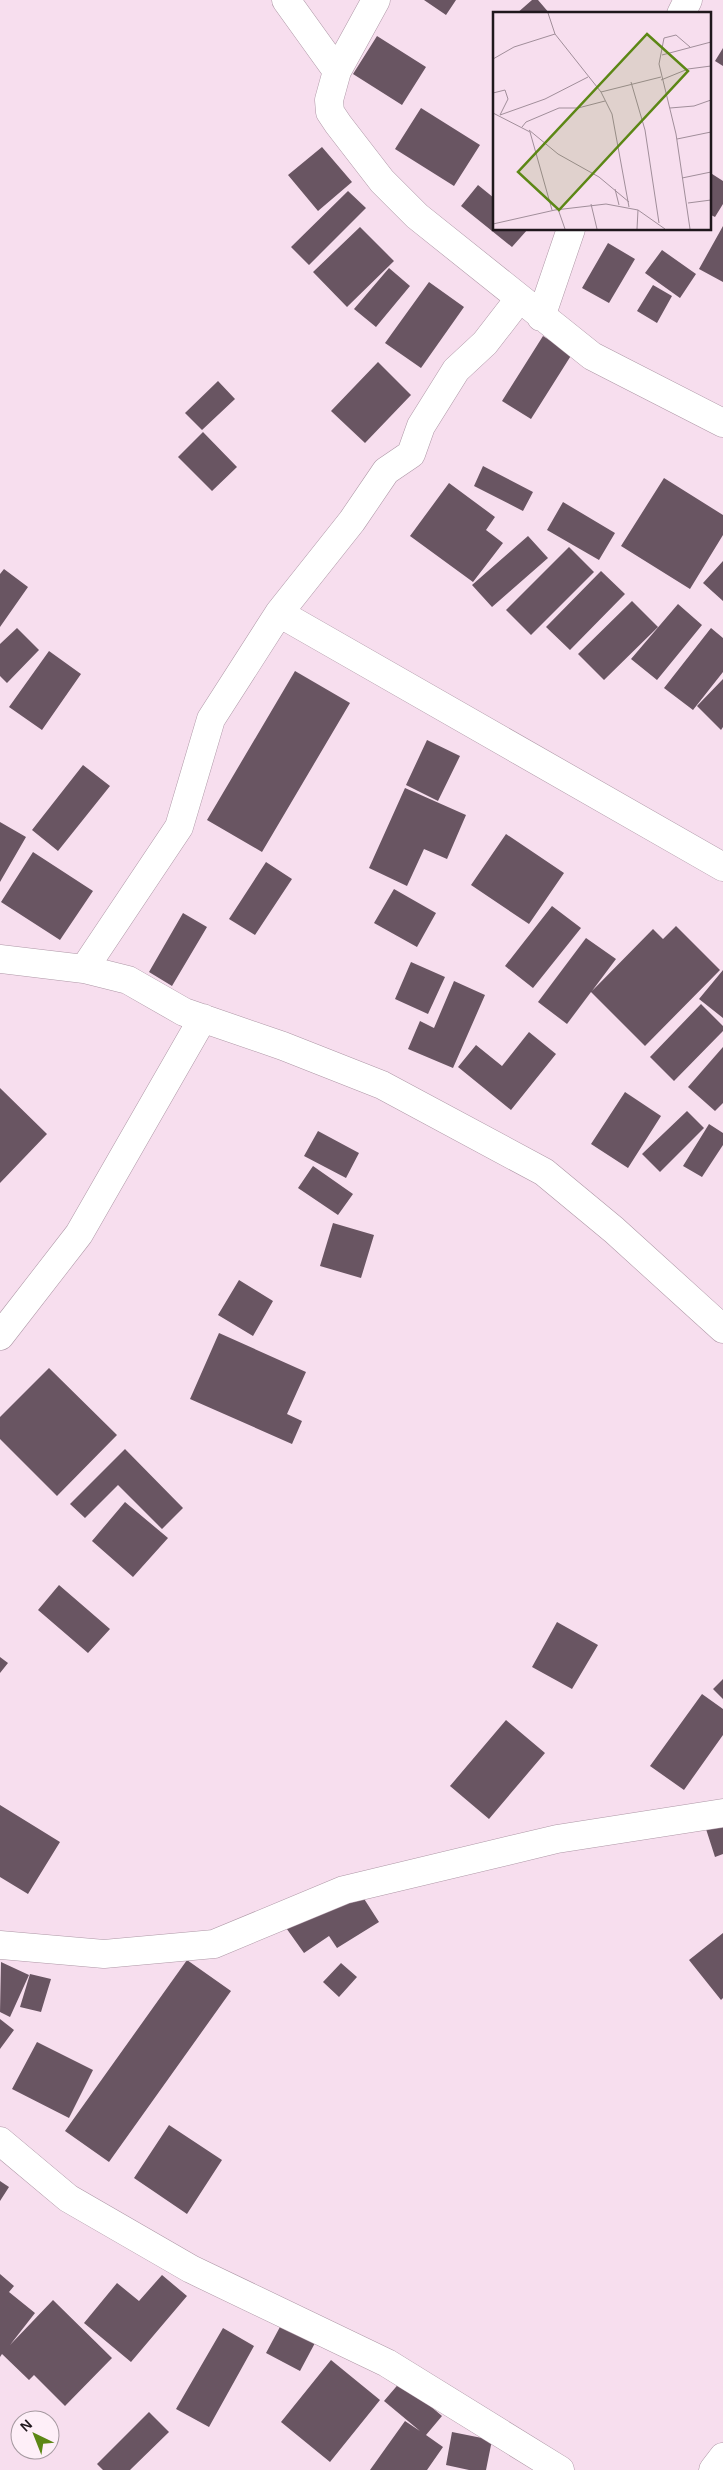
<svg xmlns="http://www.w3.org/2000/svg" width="723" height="2470" font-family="Arial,sans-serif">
	<rect width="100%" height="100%" fill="#f7deee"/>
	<path fill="#695562" d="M424,0H456L446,15Z
		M532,0H538L550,14H516Z
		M377,36L426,67L402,105L353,74Z
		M723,48V66L715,61Z
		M421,108L480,145L454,186L395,149Z
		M322,147L352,182L318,211L288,175Z
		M709,172L723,181V204L715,217L709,214Z
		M478,185L494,198V229H528L512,247L461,206Z
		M348,191L366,208L309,265L291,247Z
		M723,226V282L699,269Z
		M360,227L394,261L347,307L313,272Z
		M608,243L635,259L609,303L582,288Z
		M662,250L696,274L680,298L645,273Z
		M389,268L410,286L376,327L354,309Z
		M429,282L464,307L421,368L385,343Z
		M653,285L672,296L657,323L637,311Z
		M543,336L572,354L531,419L502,401Z
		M378,362L411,395L365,443L331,411Z
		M218,381L235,399L202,430L185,413Z
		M203,432L237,467L212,491L178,457Z
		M483,466L533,492L523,511L474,486Z
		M664,478L723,515V535L690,589L621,546Z
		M449,483L495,517L486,530L503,543L473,582L410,536Z
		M563,502L615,533L599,560L547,530Z
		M528,536L548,558L492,607L472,585Z
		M569,547L594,572L531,635L506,610Z
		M723,561V601L703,583Z
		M4,569L28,587L0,627V574Z
		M601,571L625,594L570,650L546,627Z
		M632,601L658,627L604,680L578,654Z
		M678,604L702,625L657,680L631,659Z
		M17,628L39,650L7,683L0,676V644Z
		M711,628L723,638V672L693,710L664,688Z
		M49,651L81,674L42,730L9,707Z
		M295,671L350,703L262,852L207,820Z
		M723,679V727L721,730L697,706Z
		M427,740L460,756L438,801L406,785Z
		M83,765L110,786L58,851L32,830Z
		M405,788L466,815L447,859L424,849L407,886L369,868Z
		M0,822L26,837L0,882Z
		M506,834L564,873L529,924L471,885Z
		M33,852L93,891L60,940L1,902Z
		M266,862L292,879L255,935L229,919Z
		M394,889L436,913L417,947L374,923Z
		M552,906L581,928L533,988L505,966Z
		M183,913L207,927L172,986L149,972Z
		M676,926L720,970L645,1046L591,992L567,1024L538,1002L586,938L616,959L592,991L653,929L663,939Z
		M411,962L445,977L428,1014L395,999Z
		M723,970V1018L699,999Z
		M454,981L485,995L453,1068L408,1049L420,1021L434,1028Z
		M701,1004L723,1026V1031L674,1081L650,1057Z
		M529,1032L556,1054L511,1110L458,1067L476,1045L502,1066Z
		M723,1047V1103L715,1111L688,1087Z
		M0,1088L47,1134L0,1183Z
		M625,1092L661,1116L628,1168L591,1144Z
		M687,1111L704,1128L660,1172L642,1154Z
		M709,1124L723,1133V1145L702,1177L683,1166Z
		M318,1131L359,1153L346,1178L304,1156Z
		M313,1166L353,1194L338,1215L298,1188Z
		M333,1223L374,1235L361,1278L320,1266Z
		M239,1280L273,1301L253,1336L218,1315Z
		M219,1333L306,1372L287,1414L302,1421L292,1444L190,1399Z
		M49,1368L117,1435L57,1496L0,1439V1417Z
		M125,1449L183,1508L162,1529L118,1485L85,1518L70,1504Z
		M125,1502L168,1538L133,1577L92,1541Z
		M59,1585L110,1629L88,1653L38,1610Z
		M557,1622L598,1645L572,1689L532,1667Z
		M0,1657L8,1663L0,1673Z
		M723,1679V1699L713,1689Z
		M702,1694L723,1709V1735L684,1790L650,1766Z
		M506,1720L545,1753L489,1819L450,1786Z
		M0,1805L60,1842L28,1894L0,1877Z
		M723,1824V1854L715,1857L706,1829Z
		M352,1880L379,1922L337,1948L329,1936L304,1953L284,1925Z
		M723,1933V1998L721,2000L689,1960Z
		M187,1960L231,1991L109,2162L65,2131Z
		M1,1962L29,1975L10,2017L0,2012Z
		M341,1963L357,1977L339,1997L323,1982Z
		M30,1974L51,1979L41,2012L20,2007Z
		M0,2019L14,2030L0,2049Z
		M37,2042L93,2070L69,2118L12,2089Z
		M169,2125L222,2160L187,2214L134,2178Z
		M0,2181L9,2187L0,2201Z
		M0,2274L14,2286L9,2292L35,2313L10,2345L53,2300L112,2358L65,2406L34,2375L29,2380L2,2354L0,2357Z
		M162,2275L187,2296L131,2362L84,2323L117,2283L139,2301Z
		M281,2325L315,2343L300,2371L266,2353Z
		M223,2328L254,2346L209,2427L176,2409Z
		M331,2360L380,2400L330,2462L281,2422Z
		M401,2381L442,2416L426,2435L443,2447L427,2470H370L405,2421L420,2431L384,2401Z
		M149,2412L169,2432L130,2470H103L97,2464Z
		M452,2432L492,2440L486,2470H469L446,2465Z"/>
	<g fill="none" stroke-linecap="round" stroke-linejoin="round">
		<defs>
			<path id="minor" d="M286,0L337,71
				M376,0L337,71L329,100L330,112L338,124L382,181L417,216L592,356L723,423
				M681,14L688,0
				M541,317L571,229
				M279,613L723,867
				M0,959L84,969L128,980L184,1012L283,1046L382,1085L544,1172L614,1230L723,1329
				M84,969L179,827L211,719L279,613L352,521L386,471L411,454L421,426L456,370L485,343L519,299
				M0,1336L79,1234L203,1018
				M0,1945L104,1954L214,1944L344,1890L557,1839L723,1813
				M0,2141L68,2198L191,2269L387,2363L560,2470
				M713,2470L723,2457"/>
		</defs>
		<use href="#minor" stroke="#ae97a6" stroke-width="29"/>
		<use href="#minor" stroke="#fff" stroke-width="28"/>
	</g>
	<g transform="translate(493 12)">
		<rect width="218" height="218" fill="#f7deee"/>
		<path fill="none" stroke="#a18e9a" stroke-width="1" d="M55,1L62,22L108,80L119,102L136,195M169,43L218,30M0,47L21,35L62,22M168,68L195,57L218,54M138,70L152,118L166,211M108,80L168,65M0,81L12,78L15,87L7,103M177,96L201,94L218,88M0,101L37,120L59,198M7,103L52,87L95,65M29,115L33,110L66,96H85L112,89M36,118L65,142L106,165L136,190M184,127L218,120M189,166L218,160M122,177L126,193M195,191L218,188M98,192L104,217M65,197L72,217M0,212L62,198L113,192L145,198L172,217M144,217L145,198M197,217L183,122L166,52L171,26L183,23L197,35"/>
		<path fill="#5c8715" fill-opacity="0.15" stroke="#5c8715" stroke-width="2.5" d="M154,22L195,59L66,198L25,160Z"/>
		<rect width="218" height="218" fill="none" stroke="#1f171c" stroke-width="2.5"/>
	</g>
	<g transform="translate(35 2435) rotate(317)"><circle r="24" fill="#feeff8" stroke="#a599a0"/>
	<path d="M0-4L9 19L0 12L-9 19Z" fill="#5c8715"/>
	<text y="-8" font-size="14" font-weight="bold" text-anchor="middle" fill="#1f171c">N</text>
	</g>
</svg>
